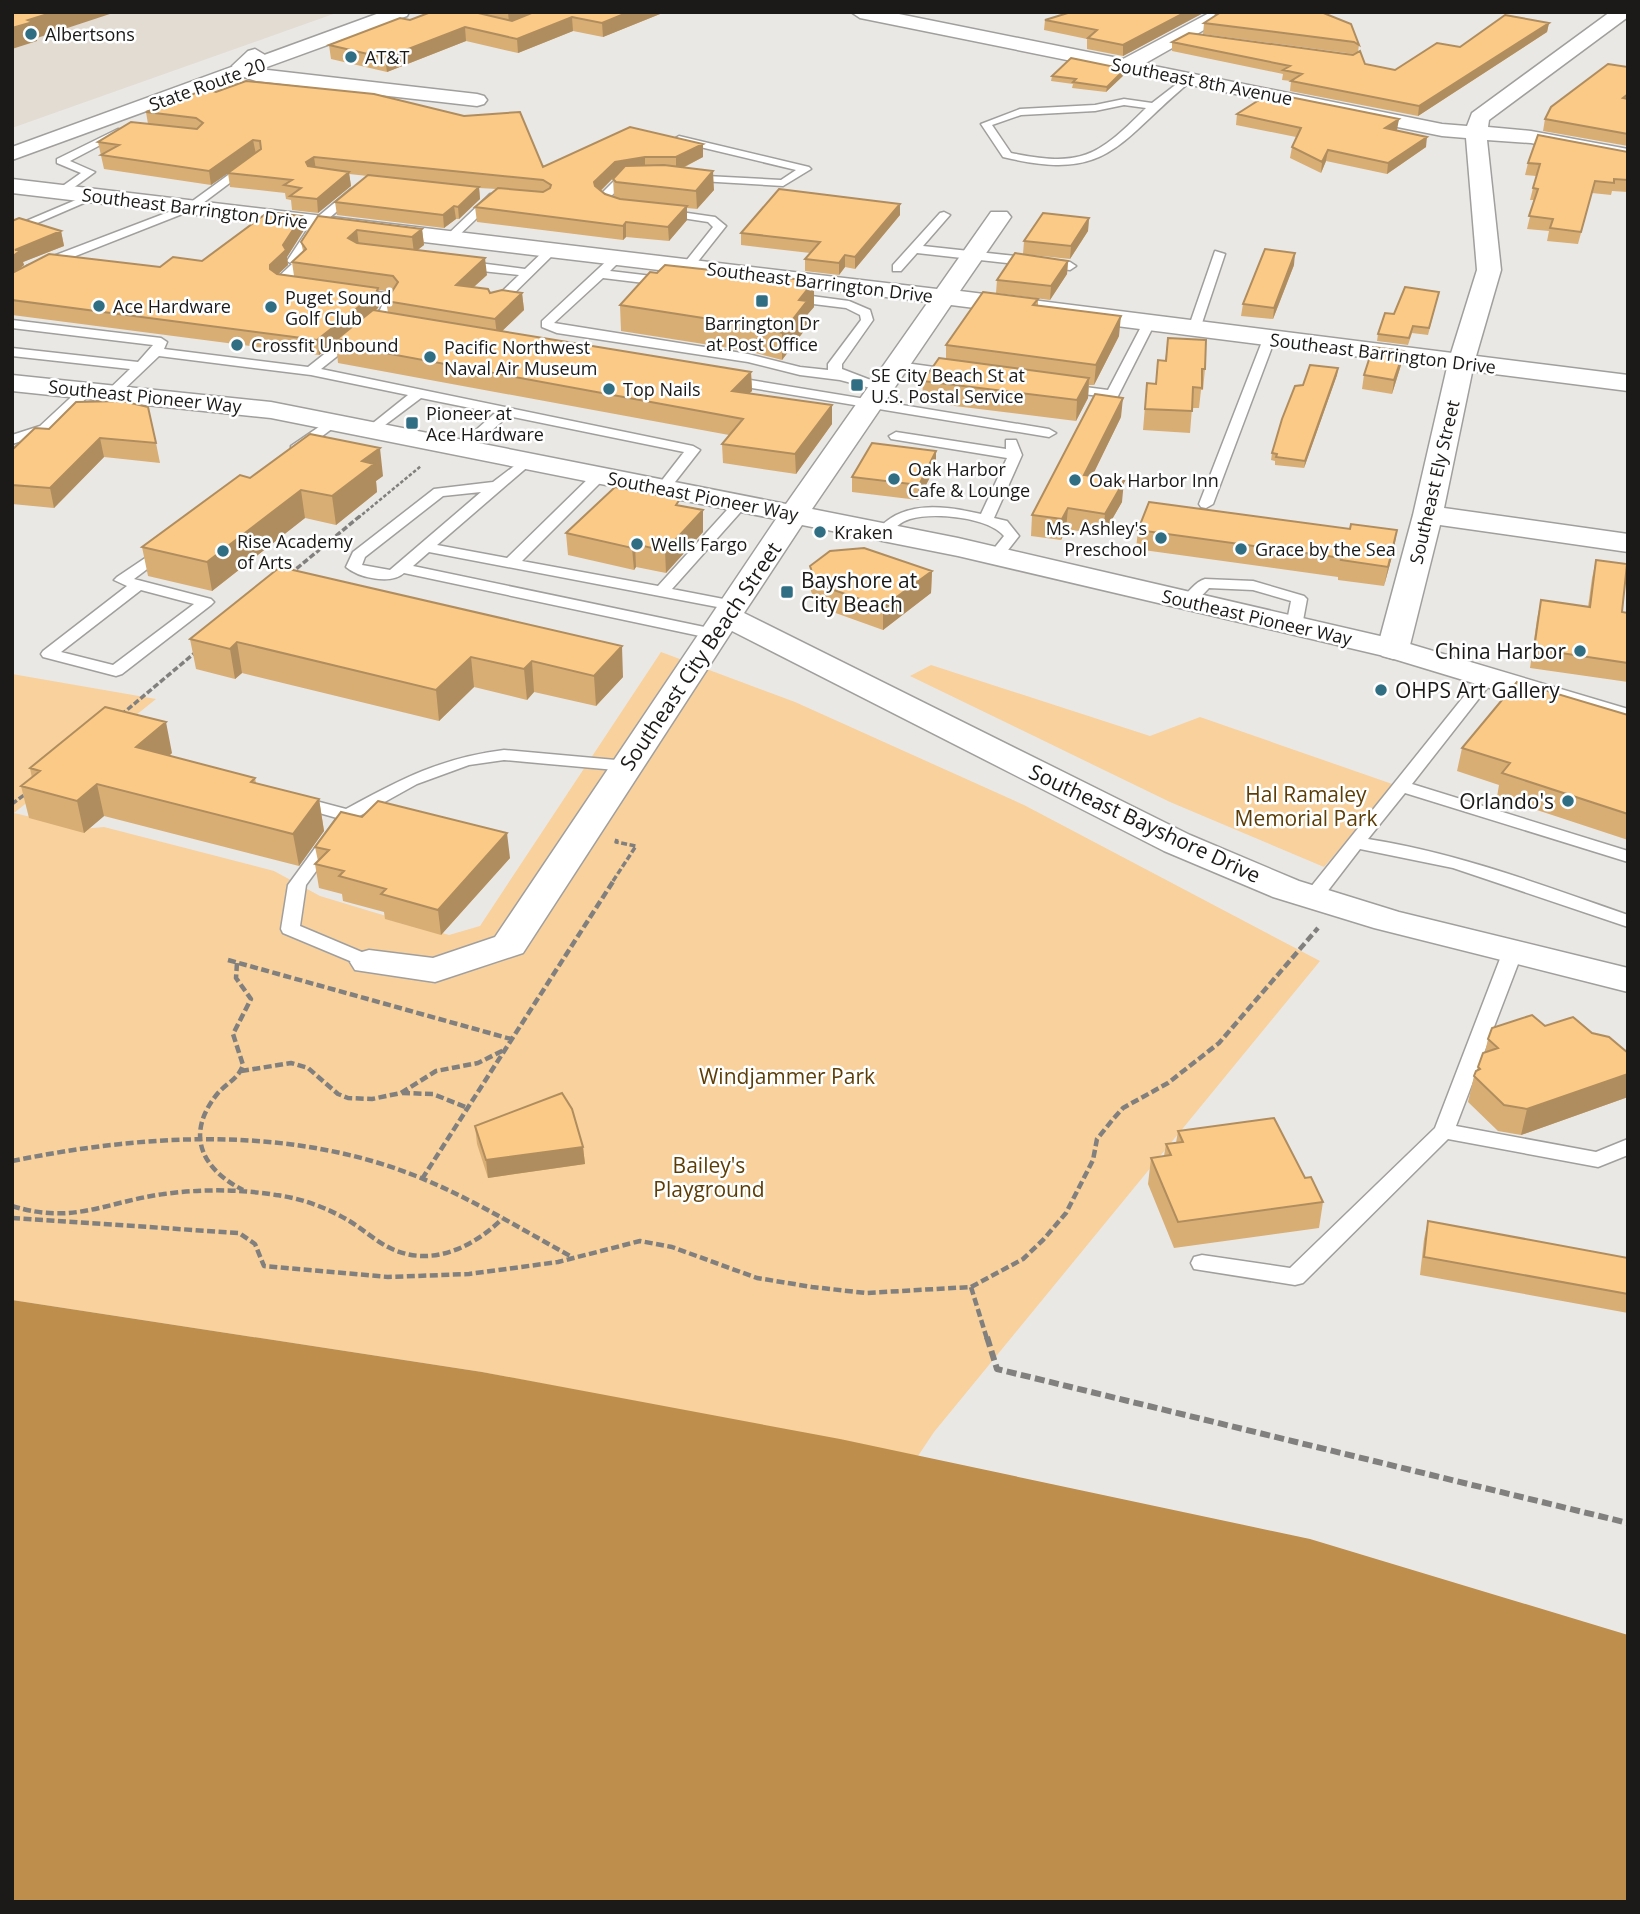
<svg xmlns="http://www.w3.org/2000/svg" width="1640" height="1914" font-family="'Open Sans',sans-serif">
	<rect width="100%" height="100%" fill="#eae8e5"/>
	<path fill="#e3dcd3" d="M12,12H339L12,128Z"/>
	<path fill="#f8d19d" d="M661,652L795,702L1024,805L1320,961L934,1432L918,1456L482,1372L12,1300V674L156,699L14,813L82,829L104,827L274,871L320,896L449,935L480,926Z
		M931,665L1150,736L1200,717L1395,785L1324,867L1170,802L910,676Z"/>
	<path fill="#bd8e4c" d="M12,1300L482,1372L840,1439L1310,1539L1628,1635V1902H12Z"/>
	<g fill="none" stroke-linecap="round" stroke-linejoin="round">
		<defs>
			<path id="lane" d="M1187,76L1192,79L1191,81C1117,142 1110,183 1003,157L981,124L1020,109L1095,105L1124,99L1152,103ZM1124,105L1146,108C1096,158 1081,167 1011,153L992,125L1021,115L1095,111Z
				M118,129L127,131L70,161L95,172L65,194H57V190L81,173L57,163V159Z
				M679,136L809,167L811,169L783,186L683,180V176L687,175L781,180L796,170L675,141L674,139Z
				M246,162L255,164L195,209L35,272L12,287V277L27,266L187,205Z
				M636,174L640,175V179L625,183L609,198L624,205V209L601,204L597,198L617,178Z
				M351,189L361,191L322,224L300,259L306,263L290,280L300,281V287L276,285V279L292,264L287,261L314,220Z
				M90,194L100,196L12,234V227Z
				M490,194L500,196L454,240H446V236Z
				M660,209L715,217L726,226L692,269L682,266L713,227L708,222L656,214L654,212Z
				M944,212L950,215L923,246L1070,262L1076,266L1070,270L917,253L901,271H893V265L940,213Z
				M548,247L558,250L500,307H492V301L519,275L463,269L457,265L463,261L525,269Z
				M1215,251L1225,254L1200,329L1198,332H1190L1188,329Z
				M613,255L623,258L610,271L669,278L675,282L669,286L603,278L554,323L748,354L800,367L828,370V364L861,320L860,315L846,308L789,301L783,297L789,293L849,301L870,310L873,320L842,364V369L889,387L882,391L840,380L800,375L748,362L557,333L542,327V321Z
				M353,288L391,294L397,298L389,315L321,369L693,446L700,450L668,491L663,492L656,488L684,452L508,416L469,451H459V445L495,413L421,398L373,434L366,430L368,427L408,395L311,375L159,356L117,396L112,397L105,393L130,369L12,356V348L138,362L153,345L12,328V320L161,338L167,342L164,349L308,367L380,310L384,301L349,295V289Z
				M1149,319L1155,323L1117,398L1057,391L1055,388L1062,384L1108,390L1143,323Z
				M1269,335L1275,339L1213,504L1206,508L1201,507L1199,504L1263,339Z
				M898,362L956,370L963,374L956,378L893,369L891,366Z
				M726,376L1049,429L1056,433L1049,437L721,383V377Z
				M87,386L94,390L92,393L50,432L12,444V435L40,426L82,387Z
				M332,418L337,419V425L301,452H291V446Z
				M896,432L1006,449V440H1016L1022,455L994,518L1007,521L1019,536L1001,559L996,561L988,556L1004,536C988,517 934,512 910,519C900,522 895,528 888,535H878L876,532C901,499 946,506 981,514L1007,458L891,439L889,436Z
				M526,457L531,458V464L437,545L507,558L595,472H605V478L522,561L658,586L736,500L741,499L748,503L746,506L672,589L739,602L741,605L739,608L733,610L429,552L413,566L714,629L722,634L720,637L714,639L404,573C391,585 359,578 346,567L353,552L434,489L493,482ZM481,492L390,570L362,565L365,557L443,496Z
				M166,544L171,545L173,548L171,551L134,579L211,599L214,602L211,605L122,674L116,676L43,657L41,654L43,651L127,586L114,580L117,577ZM141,590L194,604L113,665L61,652Z
				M1205,579L1253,581L1304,596L1307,599L1302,626L1300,629H1288L1286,626L1291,601L1253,590L1209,588L1194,604H1184L1181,601C1187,593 1195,582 1205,579Z
				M1487,673L1495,678L1412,784L1628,851V862L1405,793L1368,839C1458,853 1542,885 1628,915V927L1453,868L1360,849L1320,901H1306L1304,897L1306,893L1481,675Z
				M504,750L627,761L636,766L627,771L504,760L469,765L417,784L354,819L306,885L300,926L376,958L379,962L376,966H362L283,933L281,929L288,885L337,818L291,805L288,801L291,797L297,796L346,809C401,779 441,758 504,750Z
				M1513,945L1523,951L1456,1126L1596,1152L1628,1139V1155L1598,1167L1448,1139L1303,1283L1295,1285L1194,1269L1191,1263L1194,1257L1202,1255L1290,1268L1435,1128L1503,951Z"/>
			<path id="street" d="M851,12H889L1123,59L1211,12L1220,18L1218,22L1144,64L1442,124L1467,126L1472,113L1610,12H1628V17L1489,120L1488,127L1531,131L1628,149V162L1531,143L1487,140L1501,270L1474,363L1444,508L1628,534V552L1440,525L1409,649L1404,656L1393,659L1382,656L1377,649L1413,515L1448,363L1477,270L1466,138L1442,136L860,18Z
				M255,49L265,55L253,67L259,69L477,94L484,96L487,100L484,104L477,106L256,81L238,75L232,66L248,51Z"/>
			<path id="secondary" d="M12,179L937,289L991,212H1007L1011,217L960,291L1628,375V391L951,305L812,509L958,538L1393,639L1628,709V730L1384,656L958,556L802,525L744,613L1190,835L1299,881L1399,912L1628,968V992L1374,928L1273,897L1164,851L732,631L523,953L435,982L355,970L350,962L355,954L369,950L433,958L495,937L776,519L271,418L12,391V375L271,402L786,504L928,302L12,193Z"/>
			<path id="primary" d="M382,12H409L407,16L12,160V147Z"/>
		</defs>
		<use href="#lane" stroke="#a19f9d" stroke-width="3"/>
		<use href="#street" stroke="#a19f9d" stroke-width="3"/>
		<use href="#secondary" stroke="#a19f9d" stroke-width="3"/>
		<use href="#primary" stroke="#a19f9d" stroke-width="3"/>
		<path stroke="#81807e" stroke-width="2.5" stroke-dasharray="3.5 2" stroke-linecap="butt" d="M358,518L421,466"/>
		<path stroke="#81807e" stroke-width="3.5" stroke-dasharray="6 2.5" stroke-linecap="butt" d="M290,574L360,516
			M121,715L197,651
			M12,804L28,792
			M613,881L636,846L616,842L617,839"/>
		<path stroke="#81807e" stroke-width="4.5" stroke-dasharray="8 3.5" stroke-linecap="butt" d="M228,960L511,1039
			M237,963L236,978L251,999L233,1034L243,1065C239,1078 227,1083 218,1093C185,1133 200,1168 243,1190
			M241,1071L291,1063L308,1068L338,1094L348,1098L372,1099L401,1093L436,1071L478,1063L504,1050
			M402,1093L433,1094L468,1108
			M12,1161C145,1134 287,1125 416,1176C471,1198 521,1229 572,1257
			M422,1179L614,880
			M12,1206C74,1225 105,1202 164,1194C201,1189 239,1189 276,1195C300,1198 325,1207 346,1219C360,1227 372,1238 386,1246C428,1269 471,1249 502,1219
			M12,1218L239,1233L255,1244L264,1266L388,1277L469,1274L558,1262L640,1241L672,1247L757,1278L812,1287L866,1293L971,1287L1023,1259L1043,1240L1066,1213L1093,1160L1097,1139L1114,1118L1123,1108L1168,1083L1219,1043L1318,928
			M971,1287L987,1339"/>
		<path stroke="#81807e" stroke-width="6" stroke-dasharray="10 4.5" stroke-linecap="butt" d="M987,1337L997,1369L1628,1523"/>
		<use href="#lane" fill="#fff" fill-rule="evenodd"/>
		<use href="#street" fill="#fff" fill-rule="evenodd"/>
		<use href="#secondary" fill="#fff" fill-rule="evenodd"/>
		<use href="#primary" fill="#fff" fill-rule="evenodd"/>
	</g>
	<path fill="#d8ae74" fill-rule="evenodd" d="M431,12H665L603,37L573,31L518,53L466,41L387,72L331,59L329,45L410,20Z
		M1071,12H1205L1123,56L1087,49V39L1044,30L1045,20Z
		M1215,12H1321L1359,45L1358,52L1365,64L1395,70L1460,47L1549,23L1547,32L1418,116L1290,91L1291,81L1282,80L1283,74L1172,51V42L1354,54L1203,34L1204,23L1219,14Z
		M1628,67V146L1543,131L1545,119Z
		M1125,69V74L1106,92L1072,88L1073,84L1051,81L1052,76Z
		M206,89L543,167L703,144V157L683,168L714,190L697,209L687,208V220L669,241L626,237L623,240L477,222L475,207L496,189L479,188L480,199L459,219H456L444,228L337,215L335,202L368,176L349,174L351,186L318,213L292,210L291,200L286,199L285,193L230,187L228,173L211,185L104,169L98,142L148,124L146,112ZM616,175L613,179L614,197L605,194L601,191Z
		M1237,114L1399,119L1396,130L1426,147L1387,174L1326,161L1321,173L1290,158L1292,147L1296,137L1236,125Z
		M1628,152V192L1612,191L1611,195L1592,193L1578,244L1547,241L1549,231L1527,229L1534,200H1530L1536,176L1525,175L1528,163Z
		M900,204V215L855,269L845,267L839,275L805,271V259L810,253L741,245V233Z
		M318,216L422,229L424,245L417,250L487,275L474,287L490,293H522L524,310L502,331L751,372L752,391L749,393L832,424L796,474L723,463L722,444L729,435L338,363L336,344L338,343L337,341L319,355L12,315V221L61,231L64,246L23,262L24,265L18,270L160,267L202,261L304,230L287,257L288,265L278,274L294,276L292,262L303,251L301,242ZM379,290L392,292L386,301L388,313L375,311L378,308L380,303Z
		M1089,218L1088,231L1070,259L1023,254L1024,241Z
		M1068,261L1067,274L1050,300L996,293L997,280Z
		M1294,265L1273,319L1241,316L1243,304Z
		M1439,292L1428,335L1412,333L1408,345L1377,341L1378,334L1394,314Z
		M1038,299V306L1119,336L1094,385H1089L1088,398L1076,421L922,402L923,381L946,359V345Z
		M620,305L814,307L807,315V327L782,360L748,351L621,331Z
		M1168,338L1205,369L1203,390H1201L1199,408H1192L1190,433L1143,430L1147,383L1155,384L1165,361Z
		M1404,351L1401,365L1392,394L1362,389L1364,375Z
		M1338,368L1337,375L1304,468L1275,465V461L1271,460L1272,453L1303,385Z
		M1121,417L1092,476L1122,502L1103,535L1066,529L1061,540L1031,536L1032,515Z
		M35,428L156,443L160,463L104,457L54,508L12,504V450Z
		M936,451V466L918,500L852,492V477Z
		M383,476L376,481L377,492L336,525L305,518L212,591L148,576L142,547L250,478Z
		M681,506L703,510V532L666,573L636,567L634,570L568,555L566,533Z
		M1138,530L1394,549L1384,586L1338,580V577L1136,549Z
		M1596,560L1622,612L1628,613V682L1530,668L1537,619L1541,600L1588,607L1592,578Z
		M810,566L932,571L931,593L883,630L816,606L810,588Z
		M280,567L623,677L596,706L534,692L527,700L474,687L439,721L242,673L235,679L196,669L190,639Z
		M1628,715V840L1497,797L1499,785L1457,771L1462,748Z
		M172,753L169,756L255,778L256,783L319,799L324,831L299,866L104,816L84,833L29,818L21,786L32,778L30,768Z
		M315,847L510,858L441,935L385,919L384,912L343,901L342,894L319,888L315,864L318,861Z
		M1545,1026L1592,1033L1628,1053V1097L1521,1135L1498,1131L1468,1102L1474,1076L1485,1052L1488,1039Z
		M475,1126L583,1147L585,1164L488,1178L477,1144Z
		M1178,1131L1305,1178L1323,1202L1319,1228L1174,1248L1148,1184L1151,1158L1164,1156L1166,1144L1176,1143Z
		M1428,1221L1628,1258V1313L1420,1275L1424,1239Z"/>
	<path fill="#b08d5e" d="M54,12H116L37,38V41L12,49V28L28,20Z
		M508,12H544L509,23Z
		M629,12H665L603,37L602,23Z
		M1186,12H1205L1123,56V45Z
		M572,17L573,31L518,53L517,39Z
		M1549,23L1547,32L1418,116L1419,106Z
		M465,27L466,41L387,72L385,58Z
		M1125,69V74L1106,92L1107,87Z
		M1399,119L1397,130L1384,138L1385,128Z
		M1427,137L1426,147L1387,174L1388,163Z
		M253,140L256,154L211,185L209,171Z
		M703,144V157L676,171V157Z
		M1328,150L1326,161L1321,173L1322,162Z
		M314,157L316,170L307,176L306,162Z
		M645,157V170L616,175L595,196L594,182L615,162Z
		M713,171L714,190L697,209L696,191Z
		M349,172L351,186L318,213L317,199Z
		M479,187L480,199L459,219L458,207Z
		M900,204V215L855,269V257Z
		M454,206L456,219L444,228L443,215Z
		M687,206V220L669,241L668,227Z
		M302,216L304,230L287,257L288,265L272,280L270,265Z
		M1089,218L1088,231L1070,259L1071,246Z
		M626,222V237L623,240V226Z
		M422,229L424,245L414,253L412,237Z
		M357,230L359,246L348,238Z
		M61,231L64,246L23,262L24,265L12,275V257L15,250Z
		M1295,253L1294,265L1273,319L1274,308Z
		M845,255V267L839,275V263Z
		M485,258L487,275L458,301L456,285Z
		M1068,261L1067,274L1050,300L1051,286Z
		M814,281V307L807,315V327L782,360V333L799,300Z
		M378,288L380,303L378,308L339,339H337V341L319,355L317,340Z
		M522,293L524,310L497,336L495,319Z
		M1121,316L1119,336L1094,385L1096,365Z
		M1404,351L1401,365L1392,394L1394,380Z
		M1338,368L1337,375L1304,468L1305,461Z
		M751,372L752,391L732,410V391Z
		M1089,378L1088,398L1076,421L1077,400Z
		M1123,398L1121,417L1083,495L1084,475Z
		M832,405V424L796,474L795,454Z
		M100,438L104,457L54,508L50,488Z
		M380,448L383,476L376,481L377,492L336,525L332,496L362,461Z
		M936,451V466L918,500L919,485Z
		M1124,481L1122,502L1103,535L1105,514Z
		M301,490L305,518L212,591L207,562Z
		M1068,508L1066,529L1061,540L1062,519Z
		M703,510V532L666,573L665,551Z
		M1397,530L1394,549L1384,586L1388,567Z
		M635,544L636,567L634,570L632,548Z
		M932,571L931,593L883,630V607Z
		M237,642L242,673L235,679L230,649Z
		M622,646L623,677L596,706L594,676Z
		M471,657L474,687L439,721L436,690Z
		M532,661L534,692L527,700L524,669Z
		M166,722L172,753L142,779L136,747Z
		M97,784L104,816L84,833L77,801Z
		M319,799L324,831L299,866L293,834Z
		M507,833L510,858L441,935L438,910Z
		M1628,1074V1097L1521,1135L1527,1109Z
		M583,1147L585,1164L488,1178L486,1160Z"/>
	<path fill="#fbca87" stroke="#b08d5e" stroke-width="2" d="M12,12H54L28,20L33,22L12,28Z
		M431,12H474L512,21L534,12H629L602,23L572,17L517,39L465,27L385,58L329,45L400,18L410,20Z
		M1071,12H1186L1123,45L1088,38L1097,30L1045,20Z
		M1221,12H1321L1351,24L1359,45L1354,42L1204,23Z
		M1505,15L1549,23L1419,106L1291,81L1302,74L1283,70L1290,66L1172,42L1189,33L1353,55L1360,51L1365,64L1395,70L1437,43L1460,47Z
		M1071,58L1125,69L1107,87L1073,82L1076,79L1052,76Z
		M1608,64L1628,67V94L1623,98L1628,99V134L1545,119L1551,107Z
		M246,81L374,94L464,116L520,112L543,167L630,127L703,144L676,157H645L615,162L594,182L595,186L605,194L620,199L687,206L668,227L626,222L623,226L475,207L498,188L543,192L550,188L551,185L543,180L314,157L306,162L308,166L349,172L317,199L290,196L301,188L284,185L292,180L228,173L261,149L260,141L253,140L209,171L101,155L119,145L98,142L131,122L197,129L203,123L196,118L146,112L206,89L216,92Z
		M1270,93L1399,119L1385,128L1427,137L1388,163L1328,150L1322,162L1292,147L1301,128L1237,114Z
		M1538,135L1628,152V180L1614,179V183L1595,181L1581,232L1550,228L1553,219L1529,216L1538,189L1533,188L1540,164L1528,163Z
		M664,165L713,171L696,191L616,182L613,179L625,166Z
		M368,175L479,187L458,207L454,206L443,215L335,202Z
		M779,189L900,204L855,257L845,255L839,263L805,259L820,242L741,233Z
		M268,212L302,216L283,245L286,250L270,265V269L277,274L378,288L376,293L317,340L12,300V273L49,254L160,267L173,257L202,261Z
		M1043,213L1089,218L1071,246L1024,241Z
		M318,216L422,229L412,237L357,230L348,238L357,243L485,258L456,285L488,289L490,293L502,290L522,293L495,319L386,301L398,282L393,276L292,262L306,249L301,242Z
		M19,218L61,231L15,250H21L12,257V221Z
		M1265,249L1295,253L1274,308L1243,304Z
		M1015,253L1068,261L1051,286L997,280Z
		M665,265L814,281L799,300L807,301L782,333L748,325L620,305L650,272L657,273Z
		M1405,287L1439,292L1429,328L1413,326L1409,338L1378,334L1385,313L1394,314Z
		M983,292L1038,299L1033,305L1121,316L1096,365L946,345Z
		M373,310L751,372L732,391L832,405L795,454L722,444L743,419L336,344L342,340L337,339Z
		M1168,338L1206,340L1205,369H1202V388L1193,387L1192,411L1145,409L1147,383L1156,384L1158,360L1166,361Z
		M1373,347L1404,351L1394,380L1364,375Z
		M939,358L1089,378L1077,400L923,381Z
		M1310,365L1338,368L1305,461L1276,457L1277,454L1272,453L1282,419L1295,386L1303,385Z
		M1095,394L1123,398L1084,475L1124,481L1105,514L1068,508L1062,519L1032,515Z
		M122,401L148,407L156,443L100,438L50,488L12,485V450L35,428L49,429L76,402Z
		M310,434L380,448L362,461L374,464L332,496L301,490L207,562L142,547L240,475L250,478Z
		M872,443L936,451L919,485L852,477Z
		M615,487L680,499L676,505L703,510L665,551L635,544L632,548L566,533Z
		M1149,502L1350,529L1351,524L1397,530L1388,567L1341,560L1342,558L1138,530Z
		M864,548L932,571L883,607L816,584L810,566L830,551Z
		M1596,560L1627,564L1622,612L1628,613V663L1534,649L1541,600L1590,607Z
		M280,567L622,646L594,676L532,661L524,669L471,657L436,690L237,642L230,649L190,639Z
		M1517,682L1628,715V814L1502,773L1510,763L1462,748Z
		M105,707L166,722L136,747L255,778L251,782L319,799L293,834L97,784L77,801L21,786L40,771L30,768Z
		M378,801L507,833L438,910L381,894L386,889L339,876L344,871L315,864L329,850L315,847L341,812L362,817Z
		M1532,1015L1545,1026L1573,1017L1592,1033L1609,1037L1628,1053V1074L1527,1109L1504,1105L1474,1076L1476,1071L1480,1069L1478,1067L1483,1053L1498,1048L1488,1039L1492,1028Z
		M562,1093L572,1109L583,1147L486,1160L475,1126Z
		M1274,1118L1305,1178L1311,1177L1323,1202L1178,1222L1151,1158L1171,1155L1166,1144L1183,1142L1178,1131Z
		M1428,1221L1628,1258V1294L1424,1257Z"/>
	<g fill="#306e83" stroke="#fff" stroke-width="2.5">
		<circle cx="31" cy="34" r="7"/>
		<circle cx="351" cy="57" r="7"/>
		<rect x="755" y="294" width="14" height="14" rx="3.5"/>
		<circle cx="99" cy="306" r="7"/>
		<circle cx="271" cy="307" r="7"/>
		<circle cx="237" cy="345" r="7"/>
		<circle cx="430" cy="357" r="7"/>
		<rect x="850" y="378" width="14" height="14" rx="3.5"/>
		<circle cx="609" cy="389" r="7"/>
		<rect x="405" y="416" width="14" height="14" rx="3.5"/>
		<circle cx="894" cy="479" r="7"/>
		<circle cx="1075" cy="480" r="7"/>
		<circle cx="820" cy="532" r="7"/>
		<circle cx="1161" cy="538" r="7"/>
		<circle cx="637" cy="544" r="7"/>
		<circle cx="1241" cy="549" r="7"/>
		<circle cx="223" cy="551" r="7"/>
		<rect x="780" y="585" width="14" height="14" rx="3.5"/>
		<circle cx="1580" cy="651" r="7"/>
		<circle cx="1381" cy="690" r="7"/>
		<circle cx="1568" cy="801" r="7"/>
	</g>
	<g text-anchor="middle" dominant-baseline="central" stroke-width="5" stroke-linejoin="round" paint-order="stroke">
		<g font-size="18" fill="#1b1a19" stroke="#fff" text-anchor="start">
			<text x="45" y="34">Albertsons</text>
			<text x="365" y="57">AT&amp;T</text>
			<text x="285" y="297">Puget Sound<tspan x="285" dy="21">Golf Club</tspan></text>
			<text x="113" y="306">Ace Hardware</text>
			<text x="762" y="323" text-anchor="middle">Barrington Dr<tspan x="762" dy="21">at Post Office</tspan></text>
			<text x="251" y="345">Crossfit Unbound</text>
			<text x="444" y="347">Pacific Northwest<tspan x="444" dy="21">Naval Air Museum</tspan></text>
			<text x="871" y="375">SE City Beach St at<tspan x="871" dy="21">U.S. Postal Service</tspan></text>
			<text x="623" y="389">Top Nails</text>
			<text x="426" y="413">Pioneer at<tspan x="426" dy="21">Ace Hardware</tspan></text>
			<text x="908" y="469">Oak Harbor<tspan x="908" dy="21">Cafe &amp; Lounge</tspan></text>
			<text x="1089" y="480">Oak Harbor Inn</text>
			<text x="1147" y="528" text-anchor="end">Ms. Ashley's<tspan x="1147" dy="21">Preschool</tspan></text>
			<text x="834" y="532">Kraken</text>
			<text x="237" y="541">Rise Academy<tspan x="237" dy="21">of Arts</tspan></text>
			<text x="651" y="544">Wells Fargo</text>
			<text x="1255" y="549">Grace by the Sea</text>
		</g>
		<g font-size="18" fill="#1b1a19" stroke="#fff">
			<text transform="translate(1202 81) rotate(11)">Southeast 8th Avenue</text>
			<text transform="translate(207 84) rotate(-20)">State Route 20</text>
			<text transform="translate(195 208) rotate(7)">Southeast Barrington Drive</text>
			<text transform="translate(820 282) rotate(7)">Southeast Barrington Drive</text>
			<text transform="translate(1383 353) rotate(7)">Southeast Barrington Drive</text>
			<text transform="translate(145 396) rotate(6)">Southeast Pioneer Way</text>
			<text transform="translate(1434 482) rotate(-77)">Southeast Ely Street</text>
			<text transform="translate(703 496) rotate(11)">Southeast Pioneer Way</text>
			<text transform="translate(1257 617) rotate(13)">Southeast Pioneer Way</text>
		</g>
		<g font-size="21" fill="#1b1a19" stroke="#fff" text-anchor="start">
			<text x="801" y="580">Bayshore at<tspan x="801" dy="24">City Beach</tspan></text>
			<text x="1566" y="651" text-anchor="end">China Harbor</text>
			<text x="1395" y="690">OHPS Art Gallery</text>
			<text x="1554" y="801" text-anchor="end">Orlando's</text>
		</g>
		<g font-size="21" fill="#1b1a19" stroke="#fff">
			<text transform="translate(700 656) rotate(-56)">Southeast City Beach Street</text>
			<text transform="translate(1145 823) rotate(25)">Southeast Bayshore Drive</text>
		</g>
		<g font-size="21" fill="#5d3d06" stroke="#fff">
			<text x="1306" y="794">Hal Ramaley<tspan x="1306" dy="24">Memorial Park</tspan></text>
			<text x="787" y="1076">Windjammer Park</text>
			<text x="709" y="1165">Bailey's<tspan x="709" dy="24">Playground</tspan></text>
		</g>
	</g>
	<rect width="1640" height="1914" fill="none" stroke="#1b1a19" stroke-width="28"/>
</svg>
